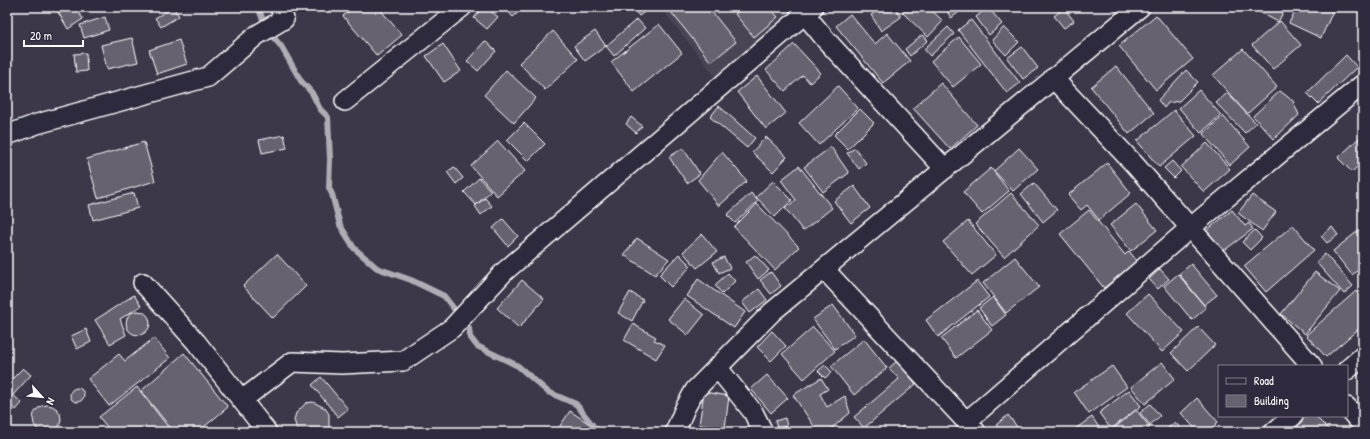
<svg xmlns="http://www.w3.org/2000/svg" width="1370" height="439" font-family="'Patrick Hand',sans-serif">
	<rect width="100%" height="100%" fill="#3c3749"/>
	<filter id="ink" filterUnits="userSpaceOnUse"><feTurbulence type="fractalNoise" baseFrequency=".025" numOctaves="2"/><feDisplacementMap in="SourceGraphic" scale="8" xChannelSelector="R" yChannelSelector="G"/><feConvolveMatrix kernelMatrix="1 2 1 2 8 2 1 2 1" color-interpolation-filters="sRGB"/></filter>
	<g filter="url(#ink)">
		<path fill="#494455" d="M660,7H784L792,16L718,80Z"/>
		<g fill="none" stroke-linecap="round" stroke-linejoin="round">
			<path stroke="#afadb4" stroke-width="6" d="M258,7L267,30L281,46L301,81L312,93L320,109L328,117L330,159L329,188L332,194L340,225L354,248L377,268L411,280L444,296L469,328L470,337L477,346L518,366L548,392L576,404L598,432"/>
		</g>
		<path fill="#666270" stroke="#fff" d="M55,7H75L83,19L68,29Z
			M173,7L179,16L161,27L155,18Z
			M354,7H378L402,35L377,56L343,16Z
			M483,7H486L498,17L487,29L474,18Z
			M504,7H524L513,17Z
			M632,7H651L639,16Z
			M667,7H708L736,42L711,62Z
			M743,7H769L778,17L754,37L735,14Z
			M883,7H895L901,17L881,31L871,15Z
			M907,7H928L943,21L928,37L902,12Z
			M952,7H966L951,18L947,11Z
			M988,7L1002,24L989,35L976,17Z
			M1250,7H1286L1278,22Z
			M1297,7H1325L1333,11L1321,38L1289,23Z
			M1064,8L1074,21L1064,28L1054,16Z
			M850,14L875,44L887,33L910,61L883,83L836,26Z
			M1156,15L1193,59L1156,90L1119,46Z
			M105,17L109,30L84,38L80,25Z
			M637,19L645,28L614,56L606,46Z
			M971,20L1020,83L1007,93L958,30Z
			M1280,21L1301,45L1273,69L1252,45Z
			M659,24L682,53L634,92L611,62Z
			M948,27L954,34L930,56L924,49Z
			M1004,27L1019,42L1006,55L992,40Z
			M553,31L578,59L545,90L519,63Z
			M595,31L606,46L585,61L574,46Z
			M922,35L928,40L910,56L905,49Z
			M959,37L981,64L953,87L931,61Z
			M132,38L138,62L107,69L101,45Z
			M179,40L187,64L157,74L149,50Z
			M485,41L496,51L478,71L467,61Z
			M443,44L461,71L444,82L426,56Z
			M794,44L821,73L810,83L803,75L785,91L766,70Z
			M1022,47L1038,68L1023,79L1007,58Z
			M1243,49L1277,87L1247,114L1213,75Z
			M86,53L87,71L76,72L74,54Z
			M1346,55L1357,67L1318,104L1307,93Z
			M1116,66L1154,113L1129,134L1091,87Z
			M506,70L536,98L514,123L484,95Z
			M1186,70L1198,82L1179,101L1168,103L1164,108L1158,100Z
			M757,76L786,113L766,129L737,92Z
			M941,83L977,125L950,149L913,108Z
			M838,86L858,108L819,145L799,123Z
			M1199,90L1221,115L1201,133L1179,108Z
			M1280,91L1293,101L1299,115L1274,139L1253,116Z
			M1227,93L1256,123L1245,133L1216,103Z
			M719,106L755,138L747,148L710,117Z
			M860,109L874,123L848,149L834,135Z
			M1174,110L1196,136L1159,167L1137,141Z
			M1223,116L1250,147L1230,165L1203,134Z
			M631,117L642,126L636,133L626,124Z
			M524,123L545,144L528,161L507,140Z
			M284,135L287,148L262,153L259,140Z
			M1361,136L1363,139V161L1352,172L1338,158Z
			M766,137L787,157L773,172L752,152Z
			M498,141L525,171L497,196L471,166Z
			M144,142L155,181L98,198L87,159Z
			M1207,143L1230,169L1204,192L1181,167Z
			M831,147L849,173L823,192L804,167Z
			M683,148L700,174L687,183L669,157Z
			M855,148L866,163L859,169L847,153Z
			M1019,148L1038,169L1013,191L994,171Z
			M722,152L747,181L719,206L698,180Z
			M1172,161L1181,171L1174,178L1164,168Z
			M1107,163L1131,193L1099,220L1087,205L1081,210L1068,195Z
			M799,166L832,208L803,231L785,208L796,200L781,180Z
			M454,167L463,178L456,184L447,172Z
			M991,168L1009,191L982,214L963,192Z
			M479,178L491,191L476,205L464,192Z
			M773,181L792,200L775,217L756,197Z
			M1034,183L1057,210L1043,222L1021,194Z
			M854,186L870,208L851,223L834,201Z
			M134,193L138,208L93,220L89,205Z
			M751,193L758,201L735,223L727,215Z
			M1011,193L1039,225L1004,257L975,224Z
			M1252,195L1276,212L1262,231L1238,213Z
			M485,198L492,206L481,215L475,206Z
			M757,204L799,247L775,270L734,227Z
			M1136,204L1157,230L1131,251L1110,225Z
			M1089,210L1125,255L1129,251L1137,261L1104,288L1060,234Z
			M1232,210L1245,226L1249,223L1253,229L1222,252L1206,231Z
			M503,219L518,236L508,246L493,228Z
			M968,221L996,255L972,275L943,242Z
			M1293,225L1314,250L1266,292L1244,266Z
			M1332,227L1338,235L1327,243L1321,236Z
			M1363,227V266L1352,275L1333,251Z
			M1255,230L1262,238L1250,250L1242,242Z
			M702,234L717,252L697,268L683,252Z
			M637,238L669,259L655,275L624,255Z
			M277,254L306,286L273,318L243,286Z
			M679,254L691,266L671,287L659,275Z
			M1325,254L1353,286L1344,294L1316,262Z
			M755,255L769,270L758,279L746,262Z
			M724,257L730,268L719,273L713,262Z
			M1015,257L1039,287L1006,313L983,283Z
			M1191,264L1217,295L1204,305L1179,274Z
			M1160,269L1169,279L1158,289L1149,279Z
			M771,272L781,286L771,294L760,280Z
			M1315,272L1340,291L1305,334L1281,314Z
			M728,273L735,281L722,294L715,285Z
			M1178,274L1206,308L1192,320L1164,286Z
			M698,279L745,312L734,328L687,296Z
			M522,280L544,299L519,328L497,308Z
			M977,281L989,297L938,337L926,320Z
			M759,289L767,300L750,313L742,302Z
			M1356,291L1363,300V325L1326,357L1306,335Z
			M630,292L643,300L632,321L618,313Z
			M1148,294L1184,332L1162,352L1127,313Z
			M134,295L141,306L120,319L126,335L110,344L95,320Z
			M993,297L1006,315L992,326L979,308Z
			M684,299L704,315L688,335L668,319Z
			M833,305L855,335L835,349L813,319Z
			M977,310L992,330L956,358L941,338Z
			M126 323a12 12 0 1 1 24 0a12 12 0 1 1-24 0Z
			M633,324L656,337L654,340L665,345L656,359L624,340Z
			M813,327L835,351L804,379L782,354Z
			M1198,327L1215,345L1188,371L1171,353Z
			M86,329L91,342L77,349L71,336Z
			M772,331L786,346L771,361L757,347Z
			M154,338L170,358L109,406L88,379L119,354L125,361Z
			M864,339L887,368L854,395L831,366Z
			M184,353L228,407L198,432H174L141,391Z
			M897,361L916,384L864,428L854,417L899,379L889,368Z
			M1162,362L1175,379L1145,404L1131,387Z
			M825,365L832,372L825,378L818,371Z
			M1112,366L1127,387L1089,414L1074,392Z
			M23,368L31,375L13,395L22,403L16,410L7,402V384Z
			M767,375L788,398L771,413L751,389Z
			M321,377L348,409L338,417L312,385Z
			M821,378L828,389L820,394L827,407L845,396L850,413L827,432H818L793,395Z
			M137,387L172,432H111L99,417Z
			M70 395a7 7 0 1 1 14 0a7 7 0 1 1-14 0Z
			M1129,390L1141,406L1111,429L1099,413Z
			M704,392L729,396L725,428L699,425Z
			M1197,398L1218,422L1208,432H1198L1181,413Z
			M313,402L325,408L329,414V428L326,432H298L294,420L296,413L306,403Z
			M1150,404L1160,416L1150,425L1140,413Z
			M33 419a14 14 0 1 1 28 0a14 14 0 1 1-28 0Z
			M1136,410L1150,427L1144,432H1113L1112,430Z
			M570,411L594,427L590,432H556Z
			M1008,415L1021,432H1002L996,425Z
			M1300,416H1315L1331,432H1283Z
			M1092,417L1102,432H1071Z
			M785,418L787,426L777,428L775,421Z
			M1175,422L1183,431L1181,432H1169L1167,429Z
			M903,426L909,432H896Z"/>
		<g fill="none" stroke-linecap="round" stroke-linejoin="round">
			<defs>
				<path id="minor" d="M799,7L826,40L945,169
					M1053,78L1134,164L1312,366
					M345,101L462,7
					M7,135L37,124L208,77L257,35L284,19L280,7
					M824,269L976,432
					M143,283L196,342L267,432
					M717,367L753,412L763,432
					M1347,370L1363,356
					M242,400L292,362L342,364L403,361L452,328L505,271L813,7
					M1347,407L1363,426
					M966,422L1190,228L1363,84
					M675,432L685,408L695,390L772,312L1140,7
					M1274,432L1293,416"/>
			</defs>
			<use href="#minor" stroke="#fff" stroke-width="22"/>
			<use href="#minor" stroke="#2f2a3d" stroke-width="19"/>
		</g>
	</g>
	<rect width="1370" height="439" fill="none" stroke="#2f2a3d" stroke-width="24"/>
	<rect x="12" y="12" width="1346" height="415" fill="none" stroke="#fff" stroke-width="1.5" filter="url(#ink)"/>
	<rect x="1218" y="365" width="130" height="52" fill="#2f2a3d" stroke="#827f8b"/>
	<rect x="1226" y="378" width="20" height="6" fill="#2f2a3d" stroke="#827f8b"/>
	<text x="1254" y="385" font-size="12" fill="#ffffff">Road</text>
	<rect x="1226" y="395" width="20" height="12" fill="#666270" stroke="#827f8b"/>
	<text x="1254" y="405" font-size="12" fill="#ffffff">Building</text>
	<g transform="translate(42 397) rotate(117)" stroke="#2f2a3d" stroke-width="3" paint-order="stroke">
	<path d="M0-3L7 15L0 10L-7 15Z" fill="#ffffff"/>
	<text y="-6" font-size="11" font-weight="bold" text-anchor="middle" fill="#ffffff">N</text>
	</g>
	<path d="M24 40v6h59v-6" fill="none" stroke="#ffffff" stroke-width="2"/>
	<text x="30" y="40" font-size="12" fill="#ffffff" stroke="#2f2a3d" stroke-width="3" paint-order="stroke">20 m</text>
</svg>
